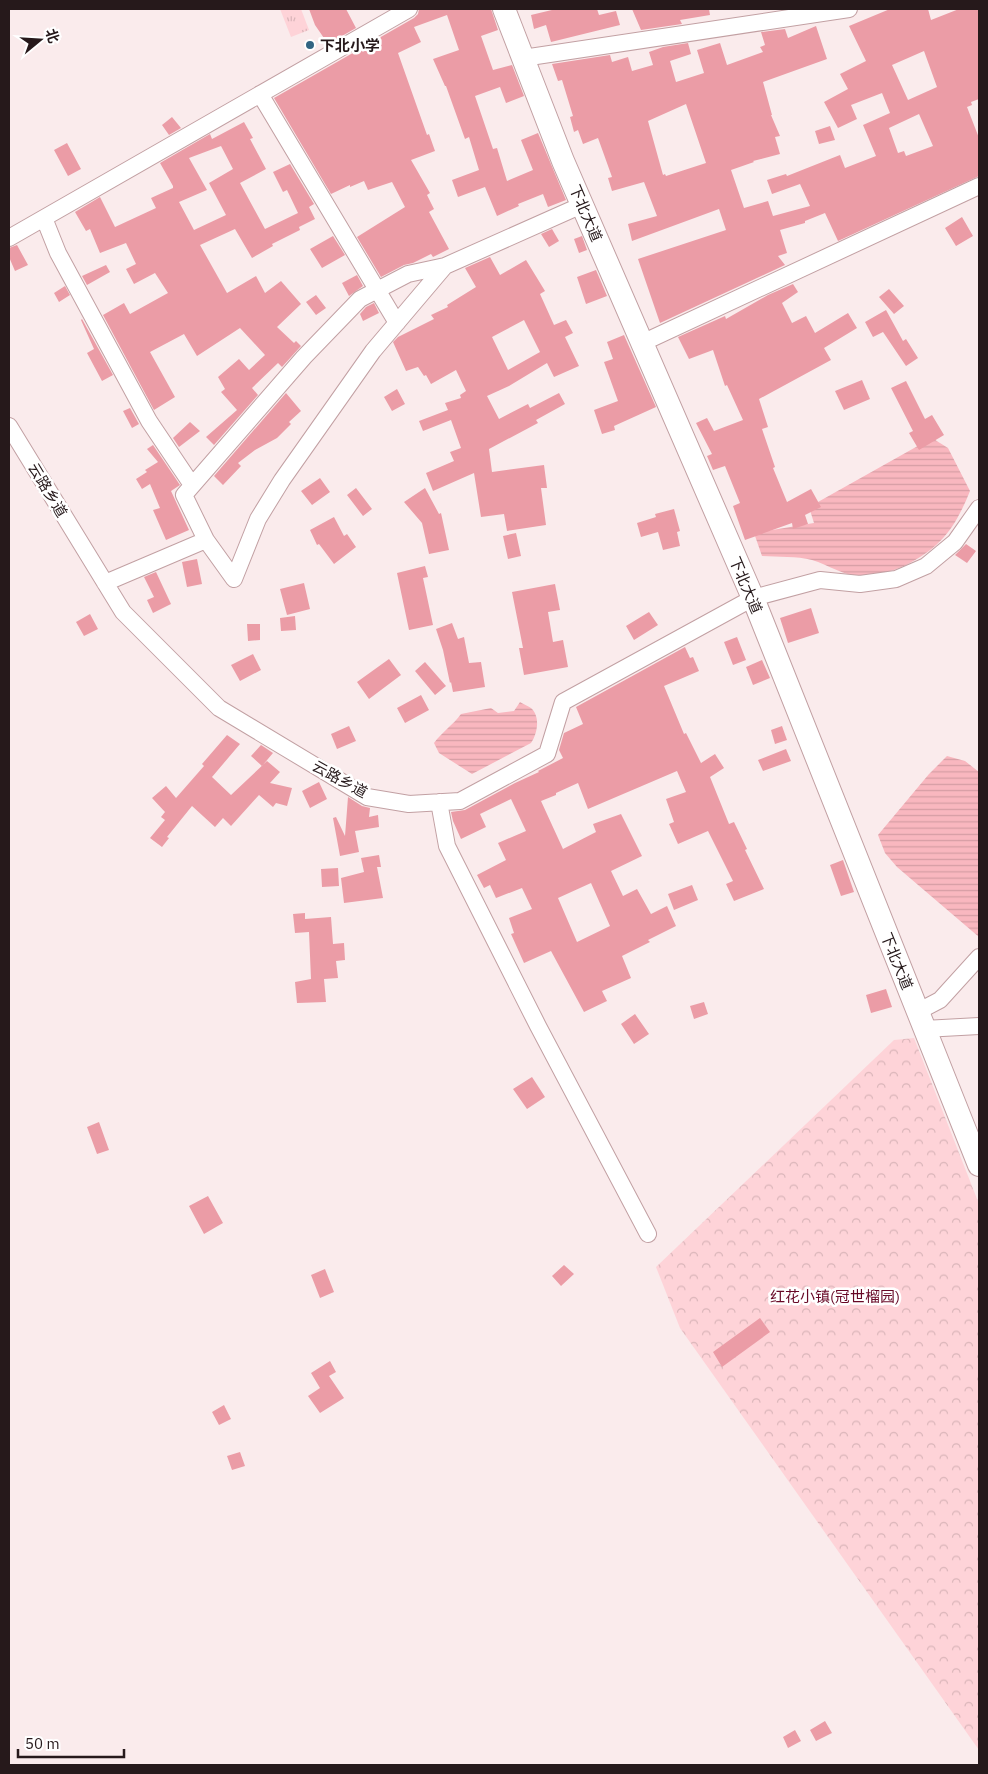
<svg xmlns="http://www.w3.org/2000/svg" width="988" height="1774" font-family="'IBM Plex Sans','Noto Sans SC',sans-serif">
	<defs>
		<pattern id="grass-tufts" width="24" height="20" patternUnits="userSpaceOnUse" patternTransform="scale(1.25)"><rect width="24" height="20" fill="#fed3d8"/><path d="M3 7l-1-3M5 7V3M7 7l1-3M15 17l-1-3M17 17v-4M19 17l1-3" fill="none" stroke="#dab5b9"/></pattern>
		<pattern id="forest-crowns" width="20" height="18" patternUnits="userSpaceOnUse" patternTransform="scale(1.25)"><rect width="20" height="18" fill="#fed3d8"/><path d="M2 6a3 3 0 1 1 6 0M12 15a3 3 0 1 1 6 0" fill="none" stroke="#dab5b9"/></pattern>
		<pattern id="water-rules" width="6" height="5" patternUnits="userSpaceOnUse" patternTransform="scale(1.25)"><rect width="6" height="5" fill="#f9b7bf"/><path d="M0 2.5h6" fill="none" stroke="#d59da4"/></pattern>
	</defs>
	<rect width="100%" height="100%" fill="#faebec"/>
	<path fill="url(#grass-tufts)" d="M280,9H301L309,30L291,37Z"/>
	<path fill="url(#forest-crowns)" d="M914,1038L979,1204V1750L680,1328L656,1267L894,1040Z"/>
	<path fill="url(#water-rules)" d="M932,438L948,448L970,491C955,528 941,548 904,566C892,571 877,576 863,576C845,577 829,565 812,560C797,556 778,557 762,556L754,533L814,523L809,507Z
		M520,702C523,704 528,706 531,708C541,717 537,734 531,743L472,774L439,753L434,743C442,732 453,725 461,714L491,708L498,713L514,711Z
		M947,756L965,761L979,772V937L897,867L885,853L878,835L929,774Z"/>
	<path fill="#eb9ca6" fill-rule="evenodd" d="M309,9H346L356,28L328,44L315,25Z
		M419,9H491L498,30L481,36L493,70L512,65L524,96L506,103L500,87L475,96L493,149L497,148L507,181L533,170L521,140L538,133L566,200L548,207L543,194L518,204L519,206L497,216L485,187L458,197L452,180L479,170L469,137L465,139L446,86H445L433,59L459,50L447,15L414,27L421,42L398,53L427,135L429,134L435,151L411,160L430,193L427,195L434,209L429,212L449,249L433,257L431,254L413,263L404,265L381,277L357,237L405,207L392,182L368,190L364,181L350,187V185L331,194L274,98L414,18L418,14Z
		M556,9H597L599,15L616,11L620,25L551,42L546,25L534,29L531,15Z
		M632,9H709L710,15L680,20L682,24L641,30Z
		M890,9H928L931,20L959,9H979V99L971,102L972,105L967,107L979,138V176L838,241L825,213L805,221V223L780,230L787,253L778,256L785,265L660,323L638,259L726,230L719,209L632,241L628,224L657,216L644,182L612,191L608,178L612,177L598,138L583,144L578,130L574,132L570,117L573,116L562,80L558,81L552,64L610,55L612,62L628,57L632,71L653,65L649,52L663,47L688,43L691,54L670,61L676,82L704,73L697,50L720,43L727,65L763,52L760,47L765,45L761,32L785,29L788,38L816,26L827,59L763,82L772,115H771L780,136L775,137L780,154L753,161L754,162L731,170L744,208L768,201L773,216L810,206L800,184L772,194L767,180L786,174L787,176L840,155L845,168L876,156L863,125L890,113L882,93L851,105L857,119L838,128L824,102L848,89L840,74L866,61L849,26ZM924,51L937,87L908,100L892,65ZM686,104L706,163L666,176L665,174L663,175L648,121ZM919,114L933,146L906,156L904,151L898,153L889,128Z
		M172,117L181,128L169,135L162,125Z
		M244,122L253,138L250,139L266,169L240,183L265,229L298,213L287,190L283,192L273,172L290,164L314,204L309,207L315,219L299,227L300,230L272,244L273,246L252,258L235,229L200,245L227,293L256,276L265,293L281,281L301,304L277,327L294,343L296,341L301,346L282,367L278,363L252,388L258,395L214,445L206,437L237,410L221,392L225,389L218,377L239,359L249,370L265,355L240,328L197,356L184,334L150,352L175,397L154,410L103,315L124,303L130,314L168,293L155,273L134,284L126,269L136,264L126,243L100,253L90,229L86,231L75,212L100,197L115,227L156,208L151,198L173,188V186L160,163L210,134L212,139ZM221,146L233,169L209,183L226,215L194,230L179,202L207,190L189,158Z
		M830,126L835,140L819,144L815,131Z
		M67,143L81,169L68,176L54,150Z
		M962,217L973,236L956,246L945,228Z
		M552,229L559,241L549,247L541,234Z
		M333,236L345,255L322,268L310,249Z
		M582,236L587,250L579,253L574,239Z
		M17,245L28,265L15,271L9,257V248Z
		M490,257L500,275L526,260L545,291L540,294L554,325L566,320L573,333L565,337L579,366L554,377L547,363L509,386L487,396L499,419L528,404L530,408L559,393L565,404L536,420L538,423L489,449L492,472L544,465L547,488H541L546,525L507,531L504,514L481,517L474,473L433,491L426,473L454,461L450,452L461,448L451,420L423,431L419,421L448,410L445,403L461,398L460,395L466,391L456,370L431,384L426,375L424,376L418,367L406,371L393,342L398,337L434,319L431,315L448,307L447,305L476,287L465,268ZM524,320L540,352L508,370L492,337Z
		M106,265L110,272L87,285L82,276Z
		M596,270L607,296L586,304L577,277Z
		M357,275L363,286L349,296L342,283Z
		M793,284L798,292L782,303L792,323L806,316L815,333L848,313L857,328L824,348L831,360L759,399L768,427L762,429L775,467L773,468L787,502L811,489L821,507L805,515L808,524L793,529L792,523L745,540L733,506L740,503L725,466L713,470L707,456L712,454L696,423L707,418L714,431L743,420L727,385L725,386L713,350L689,359L678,337L725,316L726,319L768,295Z
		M65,286L70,295L59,302L54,293Z
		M889,289L904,306L894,314L879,297Z
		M316,295L326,308L316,315L306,302Z
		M374,303L379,313L363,321L360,314L366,307Z
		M886,310L903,341L906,339L918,358L906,366L883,332L873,337L865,322Z
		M82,319L113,375L102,381L87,353L94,349L81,320Z
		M624,335L656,407L614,426L615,430L602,434L594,410L618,401L604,362L613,359L607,342Z
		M862,380L870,399L844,410L835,391Z
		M906,381L925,419L932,415L944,435L919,450L909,433L913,431L891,388Z
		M397,389L405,404L392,411L384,397Z
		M286,393L301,411L289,422L291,424L277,438L255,450L238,463L241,466L223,485L214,476Z
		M130,408L139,424L132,428L123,411Z
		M190,422L200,431L179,447L173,438Z
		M153,445L180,485L171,491L189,530L166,540L153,510L160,508L150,484L142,489L136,479L147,472L145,470L158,462L147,449Z
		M320,478L330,492L312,505L301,491Z
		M356,488L372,509L363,516L347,495Z
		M425,488L439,514L441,513L449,550L429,554L422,523L404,502Z
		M674,509L680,531L677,532L680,546L663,550L658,532L641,537L637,523L656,517L655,514Z
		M334,517L344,536L347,534L356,547L334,564L319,544L317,545L310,530Z
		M516,533L521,556L508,559L503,536Z
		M966,544L976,551L967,563L955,555Z
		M197,559L202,584L187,587L182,562Z
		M425,566L428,577L423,578L433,625L409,630L397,573Z
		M156,572L171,604L153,613L147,600L154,597L144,577Z
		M304,583L310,609L287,615L280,589Z
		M555,584L560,610L548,612L553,642L563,640L568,667L524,675L519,648H523L512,592Z
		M811,608L819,633L788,643L780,618Z
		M649,612L658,625L634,640L626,626Z
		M90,614L98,629L84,636L76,622Z
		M295,616L296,630L281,631L280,618Z
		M452,623L458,639L464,637L469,663L481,662L485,687L453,692L451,682L450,683L443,650L436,629Z
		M247,624H260V640L248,641Z
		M737,637L746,660L733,665L724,642Z
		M685,647L690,658L693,657L699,671L664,686L684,734L686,733L701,763L715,754L724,768L710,777L729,824L734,822L747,849L745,850L764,889L734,901L726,884L733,881L708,831L678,844L669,824L674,822L666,799L686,792L677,771L588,809L578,783L556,793V795L541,801L563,849L596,832L593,824L621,814L642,856L611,871L623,896L637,889L651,914L667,906L676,926L648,940L650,942L622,956L631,978L602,991L607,1001L584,1012L551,951L524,963L511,934L514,933L509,918L532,909L522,888L496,898L490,885L484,888L477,875L506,860L498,843L526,831L511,799L480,814L486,827L461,839L453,821L451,812L465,810L515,783L539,772L538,771L563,758L559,750L564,733L583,724L576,707ZM591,883L610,926L577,942L558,898Z
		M253,654L261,670L240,681L231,665Z
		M389,659L401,675L369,699L357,682Z
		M762,660L770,678L753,685L746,667Z
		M425,662L446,686L435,695L415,671Z
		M421,695L429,710L405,723L397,708Z
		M349,726L356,741L337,749L331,734Z
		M782,726L787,740L775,744L771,730Z
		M227,735L240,744L212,777L231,795L267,761L280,772L270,783L292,788L287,806L276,803L273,807L259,795L231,826L223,818L215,827L192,806L167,837L169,838L162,847L150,838L165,820L161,817L165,812L152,798L166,786L176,798L204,766L202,764Z
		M261,745L273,753L262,766L251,756Z
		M786,749L791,761L763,771L758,760Z
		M319,782L327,799L310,808L302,791Z
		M348,797L362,806L370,808L369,817L378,815L379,827L355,831L359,852L340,856L333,818L336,817L345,836Z
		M379,855L381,867H377L383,898L344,903L341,878L364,872L361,858Z
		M843,860L854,892L841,896L830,865Z
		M338,868L339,886L322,887L321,869Z
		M692,885L698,900L674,910L668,894Z
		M305,913V919L331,917L333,944L344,943L345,960L336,961L338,978L324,979L326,1002L297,1003L295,982L311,979L309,932L295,933L293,914Z
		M886,989L892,1007L871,1013L866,995Z
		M704,1002L708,1014L694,1019L690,1006Z
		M635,1014L649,1034L634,1044L621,1024Z
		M532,1077L545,1097L527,1109L513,1089Z
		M99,1122L109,1150L97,1154L87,1127Z
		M208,1196L223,1223L204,1234L189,1206Z
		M564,1265L574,1274L561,1286L552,1276Z
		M325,1269L334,1292L320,1298L311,1275Z
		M760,1318L770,1332L722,1367L713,1352Z
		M330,1361L336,1372L329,1376L344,1398L320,1413L308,1396L320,1388L311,1373Z
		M224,1405L231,1419L219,1425L212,1412Z
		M240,1452L245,1466L232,1470L227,1456Z
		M825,1721L832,1733L816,1741L810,1730Z
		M795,1730L801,1741L788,1748L783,1737Z"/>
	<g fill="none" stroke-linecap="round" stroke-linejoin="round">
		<defs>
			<path id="street" d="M523,58L849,9
				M260,94L397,323
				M44,218L58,253L149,421L192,485
				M9,238L409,9
				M642,343L979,186
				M9,426L123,612L219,708L367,797L409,804L460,801L547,754L563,702L753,598L820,580L860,584L896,579L926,566L955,542L979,508
				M206,540L184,495L304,357L360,299L408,274L445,266
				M105,583L206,540L234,579L258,519L282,480L373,351L445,266L582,205
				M439,802L447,846L538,1026L648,1234
				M917,1012L940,1000L979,957
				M924,1029L979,1026"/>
			<path id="secondary" d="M504,9L563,161L753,598L979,1165"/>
		</defs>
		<use href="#street" stroke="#c2a0a3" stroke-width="18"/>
		<use href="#secondary" stroke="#c2a0a3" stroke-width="24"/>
		<use href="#street" stroke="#fff" stroke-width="16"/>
		<use href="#secondary" stroke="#fff" stroke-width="22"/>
	</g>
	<circle fill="#326482" stroke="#fff" stroke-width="2" cx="310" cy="45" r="5"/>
	<g text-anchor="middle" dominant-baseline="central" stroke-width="5" stroke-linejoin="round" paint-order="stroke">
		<g font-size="15" font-weight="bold" fill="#26191b" stroke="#fff" text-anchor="start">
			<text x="320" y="45">下北小学</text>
		</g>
		<g font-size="15" fill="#26191b" stroke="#fff">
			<text transform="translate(586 213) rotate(67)">下北大道</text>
			<text transform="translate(48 490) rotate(59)">云路乡道</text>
			<text transform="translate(746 585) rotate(67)">下北大道</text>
			<text transform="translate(340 779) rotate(29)">云路乡道</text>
			<text transform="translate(897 961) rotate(68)">下北大道</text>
		</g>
		<g font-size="15" fill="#670826" stroke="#fff">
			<text x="835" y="1296">红花小镇(冠世榴园)</text>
		</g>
	</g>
	<rect width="988" height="1774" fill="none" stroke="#26191b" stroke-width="20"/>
	<g transform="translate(40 40) rotate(72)" stroke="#ffffff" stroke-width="4" paint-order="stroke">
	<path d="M0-4L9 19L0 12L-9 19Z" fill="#26191b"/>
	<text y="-8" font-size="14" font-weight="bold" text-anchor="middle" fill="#26191b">北</text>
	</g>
	<path d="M18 1749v8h106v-8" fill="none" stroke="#26191b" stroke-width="2.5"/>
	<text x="25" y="1749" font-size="15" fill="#26191b" stroke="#ffffff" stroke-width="4" paint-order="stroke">50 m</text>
</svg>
